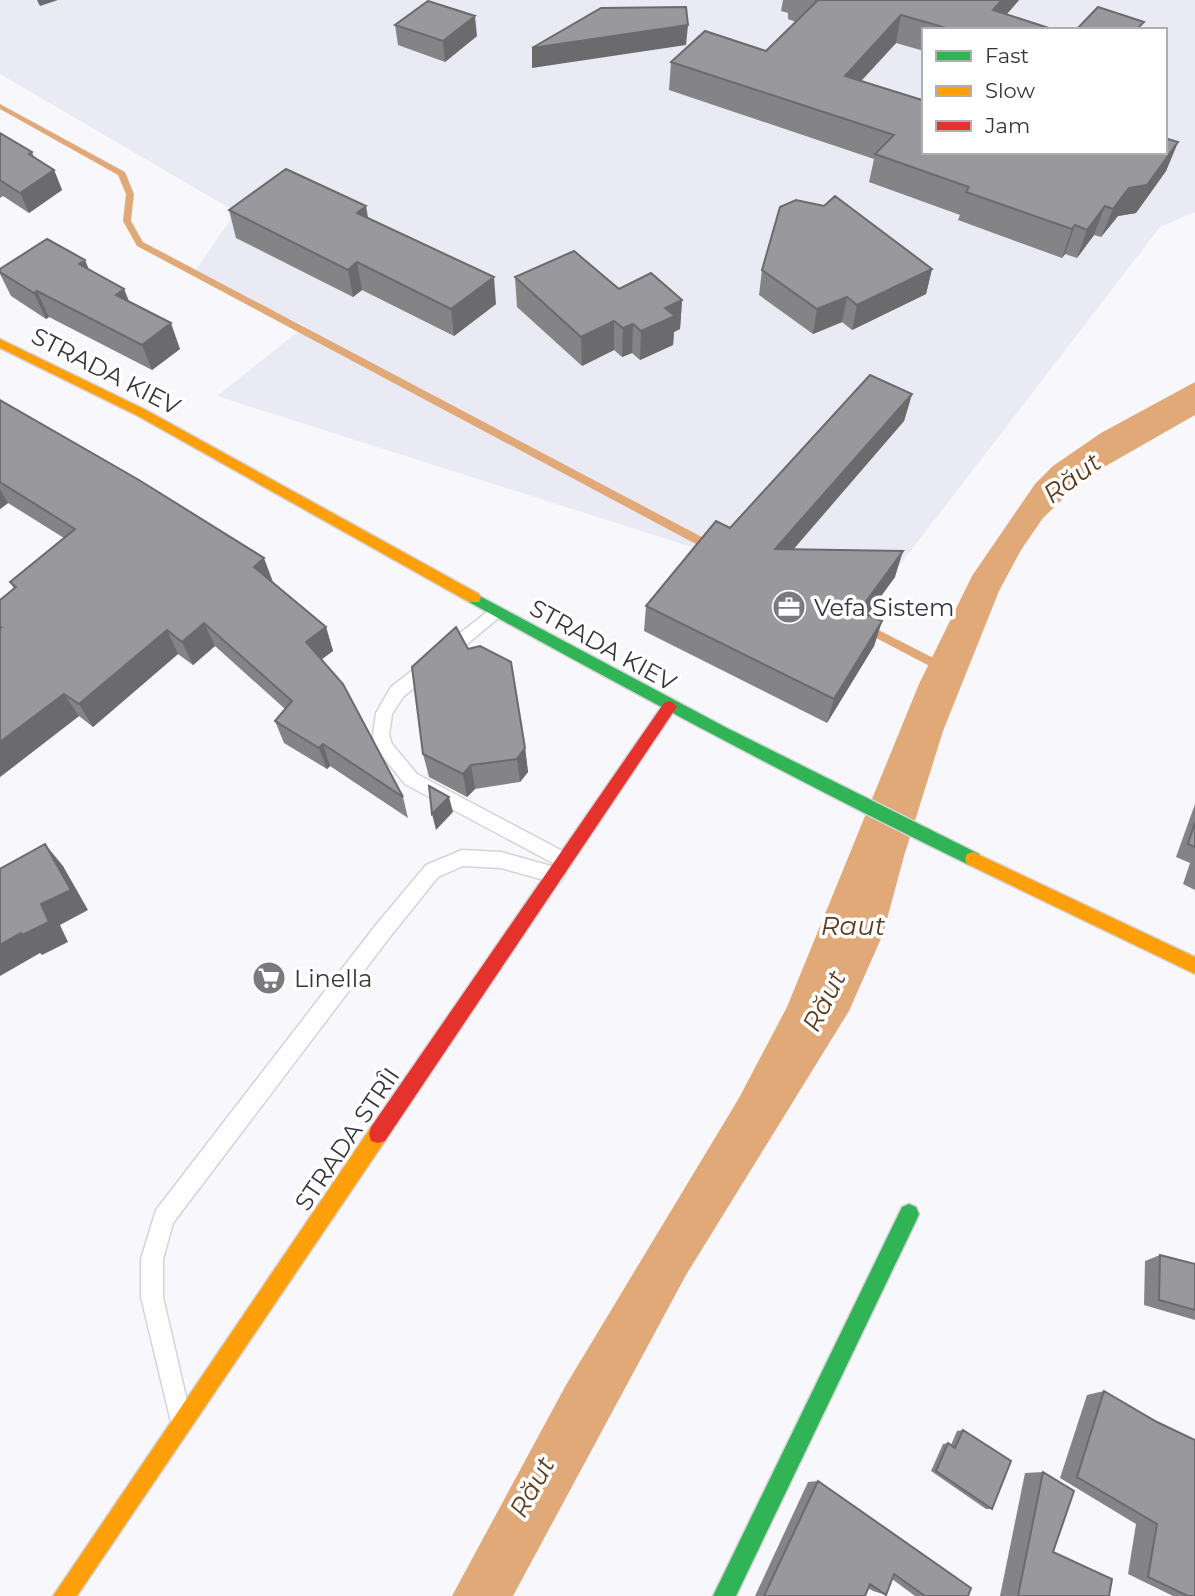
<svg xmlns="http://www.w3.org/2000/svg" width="1195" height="1596" font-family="Montserrat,sans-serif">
	<rect width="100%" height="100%" fill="#f7f7fc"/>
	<path fill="#eaeaf4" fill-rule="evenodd" d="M0,0H1195V212L1160,227L892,575L783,576L217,396L305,326L193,274L236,212L0,74ZM924,30H1165V152H924Z"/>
	<path fill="#e1a978" d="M1195,382V415L1104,467L1075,487L1043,518L1021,550L999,591L943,731L904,856L883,934L849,1011L686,1275L513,1596H452L566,1385L739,1098L787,1007L919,684L972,576L1035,484L1053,466L1101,433Z"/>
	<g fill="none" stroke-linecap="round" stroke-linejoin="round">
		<path fill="#e1a978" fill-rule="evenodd" d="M0,104L125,172L134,194L131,221L143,242L717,545L718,548L717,551H709L137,246L123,221L126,194L118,175L0,109Z
			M863,622L947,665L949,668L947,671H939L859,629L857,626Z"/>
		<defs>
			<path id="lane" d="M496,605L504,611L502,615L403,697L392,714L389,735L392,744L417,774L570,855L573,861L570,867L564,869L405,784L375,747L373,735L376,713L391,687Z
				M462,850L501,852L555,867L561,869L564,875L561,881L555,883L501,868L463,866L438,877L389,938L173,1223L163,1259V1297L190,1414L187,1422L179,1425L171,1422L141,1297V1259L156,1210L375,926L426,865Z"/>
			<path id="fast" d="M474,593L727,728L979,854L981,859L979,864L973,866L967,864C799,782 633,693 469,602L467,598Z
				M909,1204L916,1207L919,1214L916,1221L736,1596H713L902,1207Z"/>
			<path id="slow" d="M0,339L146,410L479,594L481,598L479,602H469L138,416L0,348Z
				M973,852L1195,957V974L967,864L965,859L967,854Z
				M378,1125L385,1127L387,1134L385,1141L77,1596H53L371,1127Z"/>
			<path id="jam" d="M669,701L674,703L677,707L674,711L385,1141L378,1143L371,1141L369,1134L371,1127L664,703Z"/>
		</defs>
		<use href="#lane" stroke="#d4d4d8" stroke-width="3"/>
		<use href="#fast" stroke="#d4d4d8" stroke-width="3"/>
		<use href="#slow" stroke="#d4d4d8" stroke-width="3"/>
		<use href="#jam" stroke="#d4d4d8" stroke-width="3"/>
		<use href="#lane" fill="#fefeff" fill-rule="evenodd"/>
		<use href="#fast" fill="#30b455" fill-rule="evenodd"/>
		<use href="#slow" fill="#ff9f0a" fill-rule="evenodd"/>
		<use href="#jam" fill="#e5322d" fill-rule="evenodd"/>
	</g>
	<path fill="#848386" d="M783,0H1019L1006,15L1055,30H924V51L896,43L861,81L922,100L1178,142L1166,171L1136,213L1118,216L1101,237L1094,235L1077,258L1065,254L1062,258L958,220L960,215L869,182L874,159L669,90L671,62L766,51L796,22L788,19V13L781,11Z
		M395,25L477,36L445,62L398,45Z
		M0,133L32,152L34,157L54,170L62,190L29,213L3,196L0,198Z
		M229,210L368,218L496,304L454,336L362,290L353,297L236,238Z
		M0,269L89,270L124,289L129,301L180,349L152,370L49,317L46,319L11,296L0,274Z
		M932,269L926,294L852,330L842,322L813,334L759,295L762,270Z
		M515,277L619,289L682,300L680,329L674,332L673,345L640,360L632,353L622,357L614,350L582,366L517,307Z
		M912,394L904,421L793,550L895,577L867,615L882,621L874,646L827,723L644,631L646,606L730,528Z
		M0,400L273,582L326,627L333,651L321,660L403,797L408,818L330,766L327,769L284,743L275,721L285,709L215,646L193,665L178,654L93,727L79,716L0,777V600L14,589L10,582L64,538L8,503L0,509Z
		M525,748L528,772L520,782L475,789L467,797L429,777L423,754Z
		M1195,804V890L1183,884L1190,863L1176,857Z
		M1160,1255L1195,1264V1320L1144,1305L1145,1261Z
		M1104,1391L1195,1596H1173L1128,1574L1136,1524L1060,1478L1087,1395Z
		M963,1430L992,1509H986L931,1471L943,1444L948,1443L951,1445L957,1431Z
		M1043,1472L1053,1552L1109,1596H1000L1025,1473Z
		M818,1481L968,1596H915L892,1579L886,1595L873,1591L868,1588L865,1596H755L808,1482Z"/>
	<path fill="#6b6a6d" d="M37,0H58L40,6Z
		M1002,0H1019L993,30V10Z
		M901,15L896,43L840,104L845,76Z
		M475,16L477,36L445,62L443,41Z
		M688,25L686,45L532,68V48Z
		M1178,142L1166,171L1136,213L1118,216L1101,237L1113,209L1129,188Z
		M54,170L62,190L29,213L20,193Z
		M366,206L371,234L357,213Z
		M1105,206L1094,235L1077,258L1087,230Z
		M1075,225L1065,254L1062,258L1072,229Z
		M85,260L96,286L79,264Z
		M357,262L362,290L353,297L348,270Z
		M932,269L926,294L852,330L857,305Z
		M494,277L496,304L454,336L451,309Z
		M124,289L134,315L116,295Z
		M37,291L49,317L46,319L34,293Z
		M847,297L842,322L813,334L817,309Z
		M682,300L680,329L674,332L673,345L640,360L641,331L665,308Z
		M614,321V350L582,366L581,337Z
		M171,323L180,349L152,370L142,345Z
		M633,324L632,353L622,357L623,328Z
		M912,394L904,421L771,575L775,549Z
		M0,489L8,503L0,509Z
		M903,551L895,577L852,636L859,611Z
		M264,558L273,582L254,567Z
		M882,621L874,646L827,723L834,699Z
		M204,623L215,646L193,665L182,642Z
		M326,627L333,651L313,665L306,642Z
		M167,630L178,654L93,727L79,704Z
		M64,694L79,716L0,777V742Z
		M323,744L330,766L327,769L319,748Z
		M525,748L528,772L520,782L517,759Z
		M471,765L475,789L467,797L463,774Z
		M449,797L453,812L436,830L432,814Z
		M45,844L63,866L88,910L60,925L68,942L42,955L40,953L0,976V945L41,904Z"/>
	<path fill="#99989c" stroke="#6b6a6d" stroke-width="2" d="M815,0H1002L993,10L1055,30H953L901,15L845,76L922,100L924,97V152H1165V138L1178,142L1147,185L1129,188L1113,209L1105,206L1087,230L1075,225L1072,229L966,192L969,187L875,154L894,135L671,62L705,31L766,51L817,1Z
		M428,1L475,16L443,41L395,25Z
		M686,7L688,25L532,48L601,8Z
		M1098,7L1144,22L1136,30H1076Z
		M0,133L32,152L29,154L54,170L20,193L0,180Z
		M286,169L366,206L357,213L494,277L451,309L357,262L348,270L229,210Z
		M835,196L932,269L857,305L847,297L817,309L762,270L780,207L796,200L824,206Z
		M47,239L85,260L79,264L124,289L116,295L171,323L142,345L37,291L34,293L0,272V269Z
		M574,251L619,289L651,273L682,300L665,308L675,316L641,331L633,324L623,328L614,321L581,337L515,277Z
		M870,375L912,394L775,549L903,551L859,611L882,621L834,699L646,606L716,521L730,528Z
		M0,400L139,480L264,558L254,567L326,627L306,642L343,684L403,797L323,744L319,748L275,721L292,701L204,623L182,642L167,630L79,704L64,694L0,742V627H1L0,626V600L16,587L10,582L75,529L0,482Z
		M456,627L468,649L480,646L511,662L525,748L517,759L471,765L463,774L423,754L412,667Z
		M429,786L449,797L432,814Z
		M1195,822V847L1188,844Z
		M45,844L71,890L41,904L49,922L22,935L21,933L0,945V869Z
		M1160,1255L1195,1264V1310L1159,1300Z
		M1104,1391L1157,1422L1195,1440V1596H1188L1148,1577L1157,1524L1077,1477Z
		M963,1430L1011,1461L992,1509L936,1471L948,1443L955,1448Z
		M1043,1472L1074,1491L1053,1552L1112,1579L1109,1596H1018Z
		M818,1481L971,1588L968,1596H925L894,1574L886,1595L870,1584L865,1596H764Z"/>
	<defs>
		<symbol id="office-disc" viewBox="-11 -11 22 22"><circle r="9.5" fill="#7a7a7e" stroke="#fff"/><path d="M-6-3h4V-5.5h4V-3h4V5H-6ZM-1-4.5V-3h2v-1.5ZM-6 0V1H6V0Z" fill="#fff"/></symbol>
		<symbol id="supermarket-disc" viewBox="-11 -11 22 22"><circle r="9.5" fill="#7a7a7e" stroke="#fff"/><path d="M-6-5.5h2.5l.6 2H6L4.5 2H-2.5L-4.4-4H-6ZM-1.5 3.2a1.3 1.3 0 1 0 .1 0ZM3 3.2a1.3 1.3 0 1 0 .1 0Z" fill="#fff"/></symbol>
	</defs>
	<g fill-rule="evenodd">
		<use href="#office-disc" x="770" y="588" width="38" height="38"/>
		<use href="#supermarket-disc" x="250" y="959" width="38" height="38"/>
	</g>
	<g text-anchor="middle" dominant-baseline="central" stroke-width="7" stroke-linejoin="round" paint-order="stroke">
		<g font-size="24" fill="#36363a" stroke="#fff">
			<text transform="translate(106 371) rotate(27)">STRADA KIEV</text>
			<text transform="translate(603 645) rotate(29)">STRADA KIEV</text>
			<text transform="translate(347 1139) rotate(-56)">STRADA STRÎI</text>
		</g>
		<g font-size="24" fill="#36363a" stroke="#fff" text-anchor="start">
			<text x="814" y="607">Vefa Sistem</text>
			<text x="294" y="978">Linella</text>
		</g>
		<g font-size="26" font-style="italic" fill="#5e3c1f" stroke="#fff">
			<text transform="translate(1072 478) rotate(-37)">Răut</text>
			<text x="853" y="926">Raut</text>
			<text transform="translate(824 1001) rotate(-63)">Răut</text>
			<text transform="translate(532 1487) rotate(-61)">Răut</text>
		</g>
	</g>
	<rect x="922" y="28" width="245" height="126" fill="#ffffff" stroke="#afafb0" stroke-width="2"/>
	<rect x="936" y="51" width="35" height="10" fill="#30b455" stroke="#afafb0" stroke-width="2"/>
	<text x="985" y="63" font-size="21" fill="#36363a">Fast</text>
	<rect x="936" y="86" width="35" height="10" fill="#ff9f0a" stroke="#afafb0" stroke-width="2"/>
	<text x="985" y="98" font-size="21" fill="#36363a">Slow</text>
	<rect x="936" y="121" width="35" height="10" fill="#e5322d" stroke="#afafb0" stroke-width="2"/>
	<text x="985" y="133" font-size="21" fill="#36363a">Jam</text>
</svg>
